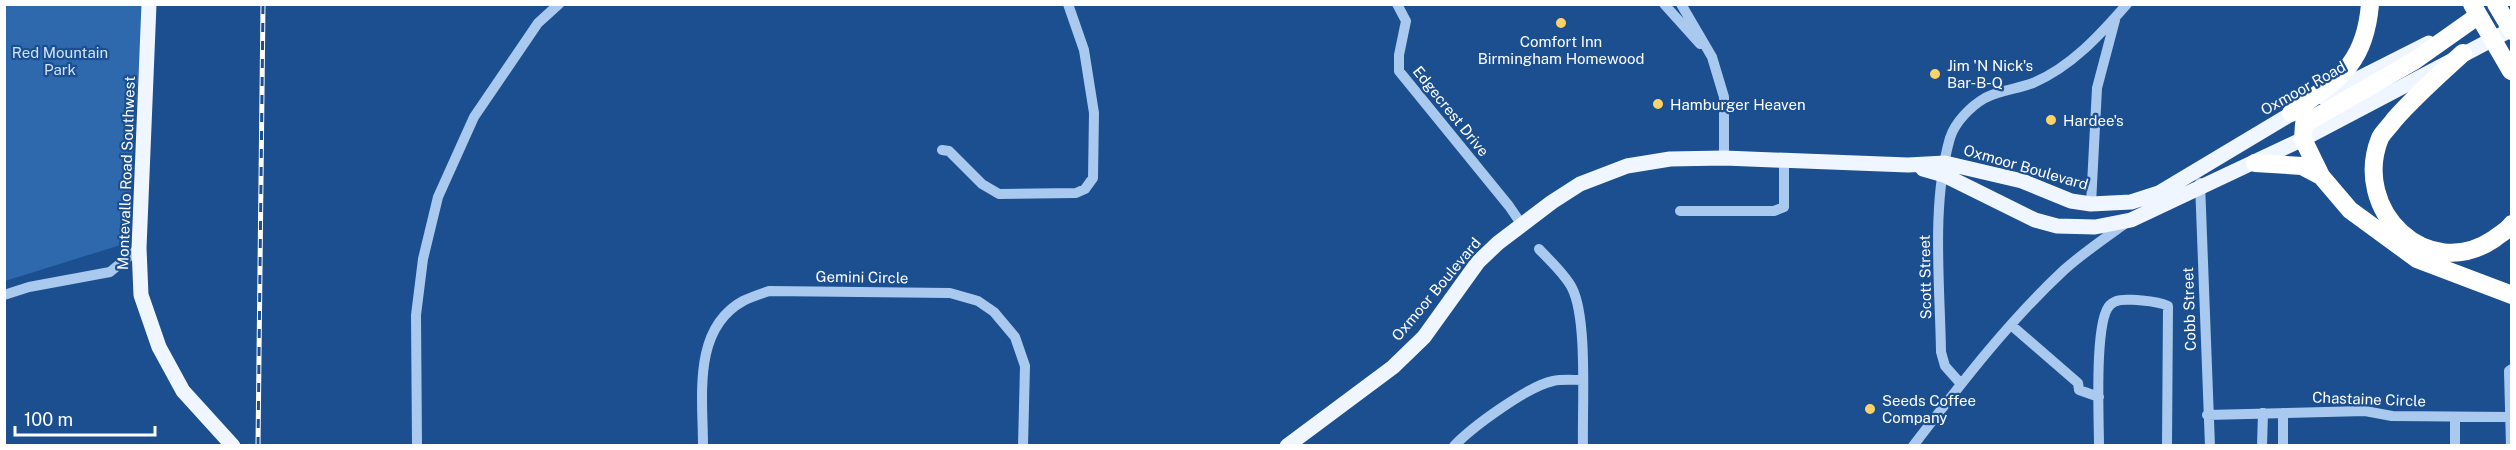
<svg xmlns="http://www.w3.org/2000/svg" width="2516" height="450" font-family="'Public Sans',sans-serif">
	<rect width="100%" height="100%" fill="#1b4f8f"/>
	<path fill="#2e69ad" d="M4,5H143L127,243L5,281Z"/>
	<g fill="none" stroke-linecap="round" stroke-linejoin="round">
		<path stroke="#a9c9ee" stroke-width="10" d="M1397,4L1406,21L1399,55V71L1509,206L1522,225
			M1664,4L1700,44
			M1681,4L1712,57L1724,97V158
			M942,150L949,151L982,184L999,194L1076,193L1085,189L1093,178L1094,113L1084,50L1068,4
			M2200,183L2210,446
			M2091,204L2097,88L2115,20
			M1680,211H1774L1784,207V160
			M1539,249C1550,261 1565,274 1572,288C1588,319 1582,408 1583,446
			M4,295L29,287L110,272L139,248
			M2011,325L2078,383L2079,390L2099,397
			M1961,384L1945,366L1941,352C1940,284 1931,204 1950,138C1955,122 1971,106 1985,98C2000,90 2018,89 2033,83C2071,67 2100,35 2127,4
			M2283,413V446
			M2207,415L2365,411L2392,416L2510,417
			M2455,417V446
			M417,446L416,315L423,259L438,197L474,117L538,23L559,4
			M703,446C703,397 692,329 743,301C751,297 760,294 769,291L950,293L978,301L994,312L1015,337L1025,366L1023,446
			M1454,446C1472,427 1528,386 1553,381C1562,379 1572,380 1582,380
			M1913,446C1960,385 2007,323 2064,270C2083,253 2105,238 2126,223
			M2099,446C2099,419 2094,320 2110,305C2117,298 2128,300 2137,300C2148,301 2158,301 2168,306L2167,446
			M2262,446L2263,413
			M2511,446L2509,371L2512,369"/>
		<path stroke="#f0f6ff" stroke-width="15" d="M149,4L139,248L141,295L159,347L183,391L233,446
			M2322,97L2429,43
			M1923,169L1944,175L2035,220L2057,226L2095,227L2131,220L2303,139L2512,29
			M1287,446L1393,367L1424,337L1478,262L1498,243L1552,202L1580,184L1627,166L1670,159L1724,158L1908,165L1945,163L2022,181L2071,201L2091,204L2131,202L2159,193L2301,108"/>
		<path stroke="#fff" stroke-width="18" d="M2472,20L2414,61L2304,124L2303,139L2321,176L2350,210L2417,259L2512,295
			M2463,53C2439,75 2415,96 2394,120C2390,126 2383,132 2380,138C2351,210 2427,284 2494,239C2500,234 2507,231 2512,224
			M2291,113C2337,80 2365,66 2370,4
			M2255,163L2302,166L2321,176"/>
		<defs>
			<path id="rail" d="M258,446L263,4"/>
		</defs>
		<use href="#rail" stroke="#fff" stroke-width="5"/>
		<use href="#rail" stroke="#1b4f8f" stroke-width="3" stroke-dasharray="9" stroke-linecap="butt"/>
		<path stroke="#fff" stroke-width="18" d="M2472,4L2511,71
			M2496,4L2512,31"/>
	</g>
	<g fill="#ffd166" stroke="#1b4f8f" stroke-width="2">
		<circle cx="1561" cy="23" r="6"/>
		<circle cx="1935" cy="74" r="6"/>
		<circle cx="1658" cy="104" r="6"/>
		<circle cx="2051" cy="120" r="6"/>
		<circle cx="1870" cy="409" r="6"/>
	</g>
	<g text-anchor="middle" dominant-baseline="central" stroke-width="4.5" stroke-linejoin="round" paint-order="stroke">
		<g font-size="15" fill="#fff" stroke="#1b4f8f" text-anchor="start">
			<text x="1561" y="41" text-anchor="middle">Comfort Inn<tspan x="1561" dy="17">Birmingham Homewood</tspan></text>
			<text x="1947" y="65">Jim 'N Nick's<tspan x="1947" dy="17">Bar-B-Q</tspan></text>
			<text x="1670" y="104">Hamburger Heaven</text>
			<text x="2063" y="120">Hardee's</text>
			<text x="1882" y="400">Seeds Coffee<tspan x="1882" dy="17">Company</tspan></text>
		</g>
		<g font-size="15" fill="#cfe3fa" stroke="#1b4f8f">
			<text x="60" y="52">Red Mountain<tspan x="60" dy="17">Park</tspan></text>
		</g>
		<g font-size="15" fill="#fff" stroke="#1b4f8f">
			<text transform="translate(2303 88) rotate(-29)">Oxmoor Road</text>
			<text transform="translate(1451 111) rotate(51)">Edgecrest Drive</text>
			<text transform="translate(2026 167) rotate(16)">Oxmoor Boulevard</text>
			<text transform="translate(126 173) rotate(-88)">Montevallo Road Southwest</text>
			<text transform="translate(862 277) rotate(1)">Gemini Circle</text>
			<text transform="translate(1925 277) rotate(-91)">Scott Street</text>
			<text transform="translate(1436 289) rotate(-50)">Oxmoor Boulevard</text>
			<text transform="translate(2189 309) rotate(-92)">Cobb Street</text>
			<text transform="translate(2369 399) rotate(2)">Chastaine Circle</text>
		</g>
	</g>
	<rect width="2516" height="450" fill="none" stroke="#ffffff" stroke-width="12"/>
	<path d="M15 426v9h140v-9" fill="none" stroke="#ffffff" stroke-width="3"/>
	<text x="24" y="426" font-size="18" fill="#ffffff" stroke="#1b4f8f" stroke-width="4.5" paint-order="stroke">100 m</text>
</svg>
